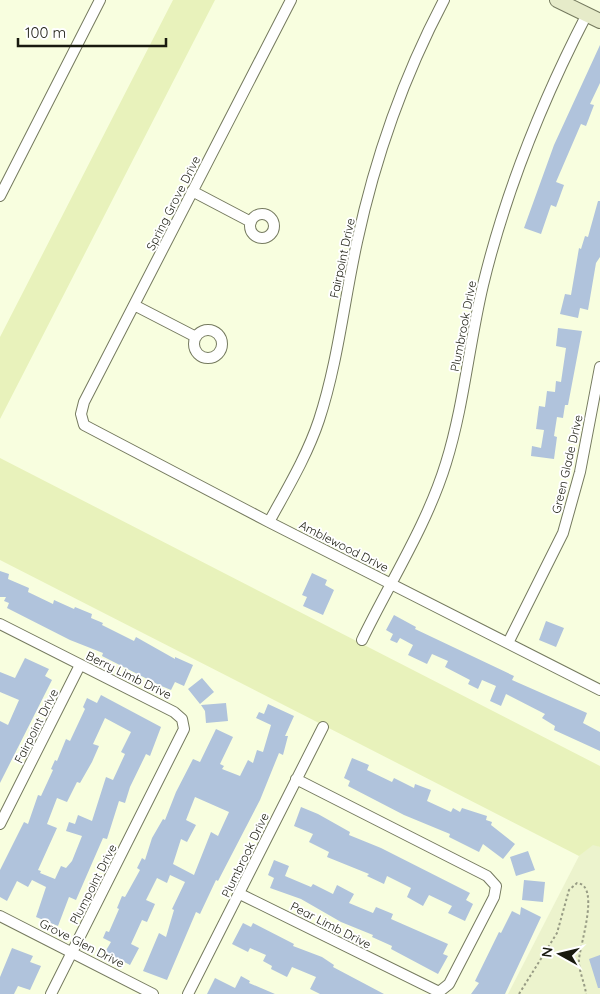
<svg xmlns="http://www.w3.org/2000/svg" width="600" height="994" font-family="Quicksand,sans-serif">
	<rect width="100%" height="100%" fill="#f8fedf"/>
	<path fill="#ecf3cd" d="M593,844L600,847V994H508L579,856Z"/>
	<path fill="#e8f2bb" d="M173,0H215L0,419V337Z
		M0,458L600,766V847L593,845L579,856L0,560Z"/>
	<path fill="#b0c3dc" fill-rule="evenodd" d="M600,45V83L590,104L594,105L586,126L581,124L556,182L564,185L556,207L551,205L541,234L524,228L554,145Z
		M598,201H600V257L596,263L588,310L580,308L578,318L560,314L565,294L571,295L579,248L581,249L585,236L588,237Z
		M558,328L582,331L568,405H565L563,418L557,417L554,436L557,437L554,459L531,456L532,446L541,448L544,430L536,429L539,406L545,407L547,391L555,392L556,381L561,382L566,348L556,346Z
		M0,571L9,574L8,579L29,588L28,592L53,604L54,600L74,609L75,607L92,614L91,618L103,623L102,625L134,641L136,637L175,659V657L193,665L184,686L175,682L171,690L159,685L102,656L103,653L70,640L7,608L9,603L4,601L6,597H0Z
		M312,573L327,580L325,585L334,590L323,615L303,606L307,597L302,595Z
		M394,615L416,627L415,629L514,676L512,680L587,713L583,723L600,732V751L554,730L555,726L542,718L545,714L506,694L501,706L490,701L496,686L482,680L478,689L468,684L470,680L445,667L448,661L432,654L427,664L408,655L413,645L400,638L397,643L390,640L393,634L386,630Z
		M546,621L564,628L556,647L539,640Z
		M25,658L49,669L45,676L52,680L0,783V721L8,725L19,700L0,692V672L15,678Z
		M202,678L214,692L200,704L188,689Z
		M101,695L161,727L150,756L146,754L130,787L125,803L119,801L107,839L103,838L76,900L69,897L58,926L36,917L46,887L32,880L28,887L17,881L7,901L0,897V870L24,822L28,824L38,795L41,796L53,770L51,769L55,760L57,761L66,739L70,741L85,709L83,707L87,698L97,703ZM105,718L131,732L121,752L125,754L113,780L106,777L92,821L78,815L75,824L69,822L66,831L82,836L72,861L66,868L61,866L55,879L40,873L41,871L38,870L57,828L47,824L57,798L67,802L77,782L80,783L92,762L99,746L93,744Z
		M226,703L228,721L206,723L205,711L201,705Z
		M268,704L294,716L285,736H288L283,755L279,753L260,800L218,881L216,880L200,914L196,912L167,980L143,971L159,933L166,937L174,910L172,909L185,882L170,875L167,883L157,878L146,900L155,904L147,922L142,920L131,944L139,948L130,965L105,952L111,942L103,938L106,931L109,932L119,909L117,908L122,896L125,897L140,870L137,868L142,858L145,860L152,838L163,819L165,820L176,792L193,759L200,762L216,729L233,737L220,764L224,766L222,769L240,776L248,760L253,763L257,750L263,752L271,725L256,718L259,712L264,714ZM195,797L229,812L218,836L211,832L194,875L173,864L181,839L187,842L196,825L186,820Z
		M352,758L369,765L367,770L392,782L394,778L414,788L415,784L431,790L427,801L451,812L453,808L460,812L462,808L487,816L486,820L492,822L491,825L515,844L503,859L483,844L479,852L449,837L450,834L404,815L348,786L350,781L344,778Z
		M301,807L318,814L350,832L349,835L381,848L470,893L466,900L473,904L465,921L448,913L452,906L429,895L423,906L407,897L411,888L387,876L384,884L367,876L369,874L327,857L329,852L309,842L313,834L294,826Z
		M528,851L535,870L516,876L510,857Z
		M274,860L289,866L285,876L311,887L313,884L333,894L337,885L354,894L349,903L373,913L376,907L393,914L391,919L448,944L443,954L448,956L438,974L391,949L392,946L372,937L373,935L341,922L301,899L270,888L274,878L268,875Z
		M524,880L545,882L543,902L522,900Z
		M521,907L541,917L505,994H471L479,983L475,981L499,932L501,933L512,911L520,915Z
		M243,923L251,927L253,923L294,944L293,946L322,957L334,965L333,967L384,994H320L310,989L316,977L292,967L287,977L271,969L272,966L263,961L266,955L250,948L248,952L232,944Z
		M12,948L33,956L30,962L41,966L30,990L18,986L14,994H0V977Z
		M600,955V988H598L589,959Z
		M241,976L250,981L249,983L275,994H207L215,978L235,988Z"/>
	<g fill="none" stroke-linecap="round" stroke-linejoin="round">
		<defs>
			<path id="street" d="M291,0L84,402L81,414L84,425L269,522L600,690
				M192,191L251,222
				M0,196L100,0
				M250 226a12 12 0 1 1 24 0a12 12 0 1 1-24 0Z
				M134,305L196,337
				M194 344a14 14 0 1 1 28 0a14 14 0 1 1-28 0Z
				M269,522C287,489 307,456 319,420C338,362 344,301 357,242C375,158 404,76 444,0
				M0,624L174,712L182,719L184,729L51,994
				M362,640C390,582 427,525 446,463C464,405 469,344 483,285C506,190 542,101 587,14
				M508,643L563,533L580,472L600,367
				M0,824L80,665
				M240,894L439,992L449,984L494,897L496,886L487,876L296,779
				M0,916L153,994
				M188,994L323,727"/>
			<path id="secondary" d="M557,0L600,21"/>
		</defs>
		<use href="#street" stroke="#757a5f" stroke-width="12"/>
		<use href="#secondary" stroke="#757a5f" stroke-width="16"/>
		<path stroke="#979b84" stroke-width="2" stroke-dasharray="2.5 2.5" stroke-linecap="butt" d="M519,994L557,933L569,890L577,883C600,885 581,941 579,959C578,970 585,983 586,994"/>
		<use href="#street" stroke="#fff" stroke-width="10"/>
		<use href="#secondary" stroke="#e6ebc9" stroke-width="14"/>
	</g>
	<g text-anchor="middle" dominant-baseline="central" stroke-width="4" stroke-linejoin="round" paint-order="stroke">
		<g font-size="12" fill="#191a0f" stroke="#fff">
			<text transform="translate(173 203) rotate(-63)">Spring Grove Drive</text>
			<text transform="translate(342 258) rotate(-78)">Fairpoint Drive</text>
			<text transform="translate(463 326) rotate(-79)">Plumbrook Drive</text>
			<text transform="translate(567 464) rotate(-77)">Green Glade Drive</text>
			<text transform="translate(344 546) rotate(27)">Amblewood Drive</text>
			<text transform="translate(129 675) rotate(26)">Berry Limb Drive</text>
			<text transform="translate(36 726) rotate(-63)">Fairpoint Drive</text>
			<text transform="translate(245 855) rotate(-64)">Plumbrook Drive</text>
			<text transform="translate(93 884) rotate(-63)">Plumpoint Drive</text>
			<text transform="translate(331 925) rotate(27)">Pear Limb Drive</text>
			<text transform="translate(82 943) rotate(27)">Grove Glen Drive</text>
		</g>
	</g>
	<g transform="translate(560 954) rotate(278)" stroke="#ffffff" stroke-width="4" paint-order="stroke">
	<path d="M0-4L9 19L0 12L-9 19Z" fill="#191a0f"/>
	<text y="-8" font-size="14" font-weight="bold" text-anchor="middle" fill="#191a0f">N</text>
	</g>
	<path d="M18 38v8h148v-8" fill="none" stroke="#191a0f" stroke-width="2.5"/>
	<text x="25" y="38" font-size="15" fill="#191a0f" stroke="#ffffff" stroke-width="4" paint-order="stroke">100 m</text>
</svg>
